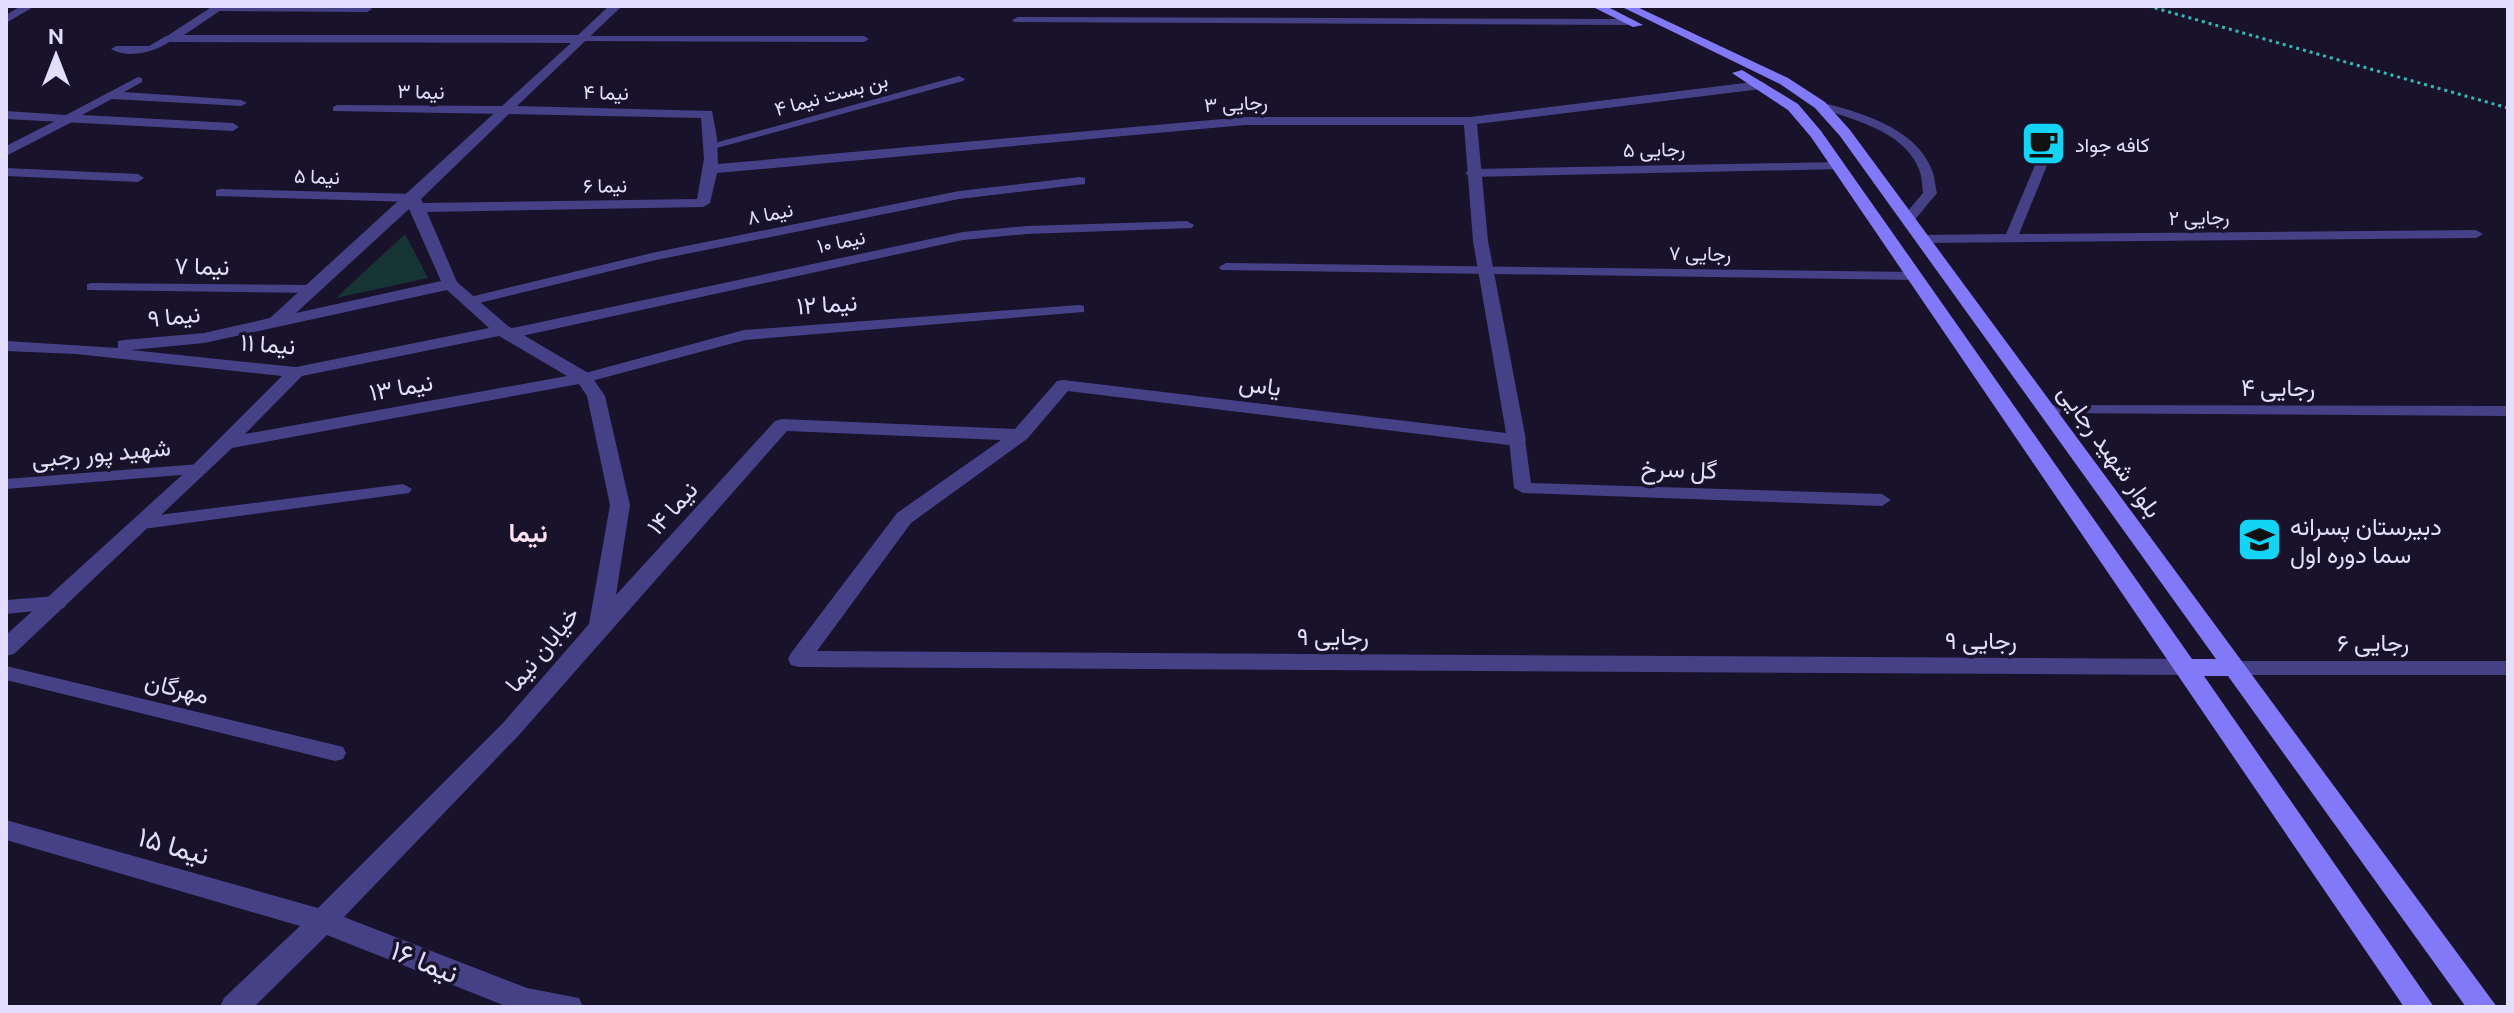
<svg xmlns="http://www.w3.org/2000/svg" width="2514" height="1013" font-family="Ubuntu,Vazirmatn,sans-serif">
	<rect width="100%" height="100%" fill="#18122b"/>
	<path fill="#163434" d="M405,234L428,278L336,298Z"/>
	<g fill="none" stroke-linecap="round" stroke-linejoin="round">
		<path stroke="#37b8b6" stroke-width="3" stroke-dasharray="3 4" stroke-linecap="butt" d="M2148,6L2508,108"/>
		<path fill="#464087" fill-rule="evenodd" d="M215,6H367L372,9L367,12L211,11L210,9Z
			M166,36L175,38C159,51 130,60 111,49L116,46H149Z
			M580,36H864L869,39L864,42L576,41L575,39Z
			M959,76L965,79L963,81L713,149L707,145Z
			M138,77L142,78V82L124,92L241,100L247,103L241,106L112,99L82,115L233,123L239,127L233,131L6,119V111L66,115Z
			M1820,102C1859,112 1914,127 1931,168C1935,176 1935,185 1937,193L1913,222L1908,223L1901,219L1923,193C1922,184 1922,175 1918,167C1902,130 1851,119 1816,107L1814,105Z
			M337,105L503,106L509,110L503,114L333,111V107Z
			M2044,154L2050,158L2019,234L2476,230L2483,234L2476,238L1923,243L1916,239L1923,235L2006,234L2038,158Z
			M1838,162L1844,166L1842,169L1471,177L1465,173L1471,169Z
			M6,168L138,174L144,178L138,182L6,176Z
			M1080,177L1085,178V184L959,199L656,260L471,305L464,301L466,298L656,252L959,191Z
			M221,189L413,194L420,198L413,202L216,196V190Z
			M1187,221L1194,225L1192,228L1027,234L963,240L508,339L500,334L508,329L963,232L1027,226Z
			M1226,263L1915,272L1922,276L1915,280L1221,270L1219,267Z
			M92,283L313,285L320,289L313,293L87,290V284Z
			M1079,305L1084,306V312L745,340L584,383L576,378L578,375L744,330Z
			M2048,405L2508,406V416L2042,413L2040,410L2042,407Z
			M1517,435L1525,440L1531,483L1882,494L1891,500L1882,506L1523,493L1514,488L1509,440Z
			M200,464L206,465L209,469L206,473L6,489V479Z
			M403,484L412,489L409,493L143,529L134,523L143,517Z
			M57,596L64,598L67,603L64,608L6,614V600Z
			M2237,661H2508V675H2237L2230,673L2227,668L2230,663Z
			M6,666L335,745L343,747L346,753L343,759L335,761L6,680Z"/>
		<path fill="#464087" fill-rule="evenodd" d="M21,6H35L6,23V15Z
			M213,6H227L184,35H578L609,6H622L517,106L712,111L717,138L718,164L1245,117H1470L1761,81L1767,85L1761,89L1477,124L1488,241L1526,440L1524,444L1517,446L1068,391L1027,439L911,523L817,651L2187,659L2195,661L2198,667L2195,673L2187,675L799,667L791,665L788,659L791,653L897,513L1001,440L787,431L519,735L344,917L527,988L579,998L583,1007H508L327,935L254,1007H220L224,998L300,926L6,840V820L318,908L503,723L589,624L610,505L587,396L579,384L232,448L14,654L6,656V635L193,465L282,376L76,354L6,351V341L118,348V341L124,340L204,333L270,318L571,43L170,42L164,38ZM509,114L701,118L704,159L697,199L423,203L421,199ZM1245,125H1464L1473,241L1506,433L1063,380L1057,381L1015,429L782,419L775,421L616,595L630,505L605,396L590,374L508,326L457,282L427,212L703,207L710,203L717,173ZM409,209L441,281L296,313ZM447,290L489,328L296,367L131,350L204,343ZM499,336L567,376L245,434L302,376Z
			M1018,17L1631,19L1637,22L1631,25L1014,22L1012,20Z
			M69,114L74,115V121L6,156V146Z"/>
		<path fill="#8279f9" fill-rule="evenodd" d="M1591,6H1606L1643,25L1633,27Z
			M1620,6H1635L1788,78L1825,102L1850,130L2497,1007H2466L2228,676H2204L2434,1007H2404L1811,137L1788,110L1732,73L1742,70L1798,104L1821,131L2192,659H2216L1840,136L1815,108L1780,84Z"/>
	</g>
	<defs>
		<symbol id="cafe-square" viewBox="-11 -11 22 22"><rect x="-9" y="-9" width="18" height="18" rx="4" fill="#13d4f4" stroke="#18122b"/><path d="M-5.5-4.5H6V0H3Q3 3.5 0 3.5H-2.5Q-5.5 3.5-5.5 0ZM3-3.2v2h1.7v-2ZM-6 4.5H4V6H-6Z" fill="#111"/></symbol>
		<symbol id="school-square" viewBox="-11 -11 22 22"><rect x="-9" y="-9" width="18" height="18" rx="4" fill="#13d4f4" stroke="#18122b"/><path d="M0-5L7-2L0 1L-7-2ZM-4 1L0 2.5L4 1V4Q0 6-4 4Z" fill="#111"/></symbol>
	</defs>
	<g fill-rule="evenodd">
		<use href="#cafe-square" x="2018" y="118" width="51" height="51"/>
		<use href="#school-square" x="2234" y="514" width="51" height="51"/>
	</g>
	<g text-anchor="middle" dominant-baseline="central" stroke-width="7" stroke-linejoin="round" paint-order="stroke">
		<g font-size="20" fill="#e3defd" stroke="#18122b">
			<text transform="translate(421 91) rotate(1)">نیما ۳</text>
			<text transform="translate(606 92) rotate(1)">نیما ۴</text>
			<text transform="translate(831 94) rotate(-15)">بن بست نیما ۴</text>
			<text transform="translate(1236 103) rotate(-3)">رجایی ۳</text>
			<text transform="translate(1654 149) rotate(-1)">رجایی ۵</text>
			<text transform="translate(317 176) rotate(2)">نیما ۵</text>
			<text transform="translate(605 185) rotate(-1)">نیما ۶</text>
			<text transform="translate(770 213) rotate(-11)">نیما ۸</text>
			<text transform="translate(2199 217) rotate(-1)">رجایی ۲</text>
			<text transform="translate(841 241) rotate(-12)">نیما ۱۰</text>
			<text transform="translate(1700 253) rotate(1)">رجایی ۷</text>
		</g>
		<g font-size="20" fill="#e3defd" stroke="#18122b" text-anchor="start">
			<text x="2075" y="144">کافه جواد</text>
		</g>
		<g font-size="24" fill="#e3defd" stroke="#18122b">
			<text transform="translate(202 266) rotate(1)">نیما ۷</text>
			<text transform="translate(827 304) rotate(-4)">نیما ۱۲</text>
			<text transform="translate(174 316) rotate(-6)">نیما ۹</text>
			<text transform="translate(268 344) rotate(4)">نیما ۱۱</text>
			<text transform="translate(1260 385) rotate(7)">یاس</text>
			<text transform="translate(401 387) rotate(-10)">نیما ۱۳</text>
			<text x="2278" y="387">رجایی ۴</text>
			<text transform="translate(2110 451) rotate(54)">بلوار شهید رجایی</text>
			<text transform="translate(101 453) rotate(-5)">شهید پور رجبی</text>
			<text transform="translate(1679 469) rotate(2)">گل سرخ</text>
			<text transform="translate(672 508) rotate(-48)">نیما ۱۴</text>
			<text x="1333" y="636">رجایی ۹</text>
			<text x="1981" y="640">رجایی ۹</text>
			<text x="2373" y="642">رجایی ۶</text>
			<text transform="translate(542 649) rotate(-51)">خیابان نیما</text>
			<text transform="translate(177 688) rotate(14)">مهرگان</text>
		</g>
		<g font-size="24" fill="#e3defd" stroke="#18122b" text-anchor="start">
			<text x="2290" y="526">دبیرستان پسرانه<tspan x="2290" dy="28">سما دوره اول</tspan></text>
		</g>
		<g font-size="26" font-weight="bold" fill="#fee0f1" stroke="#18122b">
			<text x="528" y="532">نیما</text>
		</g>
		<g font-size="28" fill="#e3defd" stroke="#18122b">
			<text transform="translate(174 845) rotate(16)">نیما ۱۵</text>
			<text transform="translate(425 961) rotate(22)">نیما ۱۶</text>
		</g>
	</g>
	<rect width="2514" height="1013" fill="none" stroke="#e3defd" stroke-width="16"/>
	<g transform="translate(56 56)" stroke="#18122b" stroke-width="6" paint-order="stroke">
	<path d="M0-6L14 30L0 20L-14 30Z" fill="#e3defd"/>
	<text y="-12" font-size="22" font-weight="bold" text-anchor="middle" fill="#e3defd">N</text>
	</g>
</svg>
